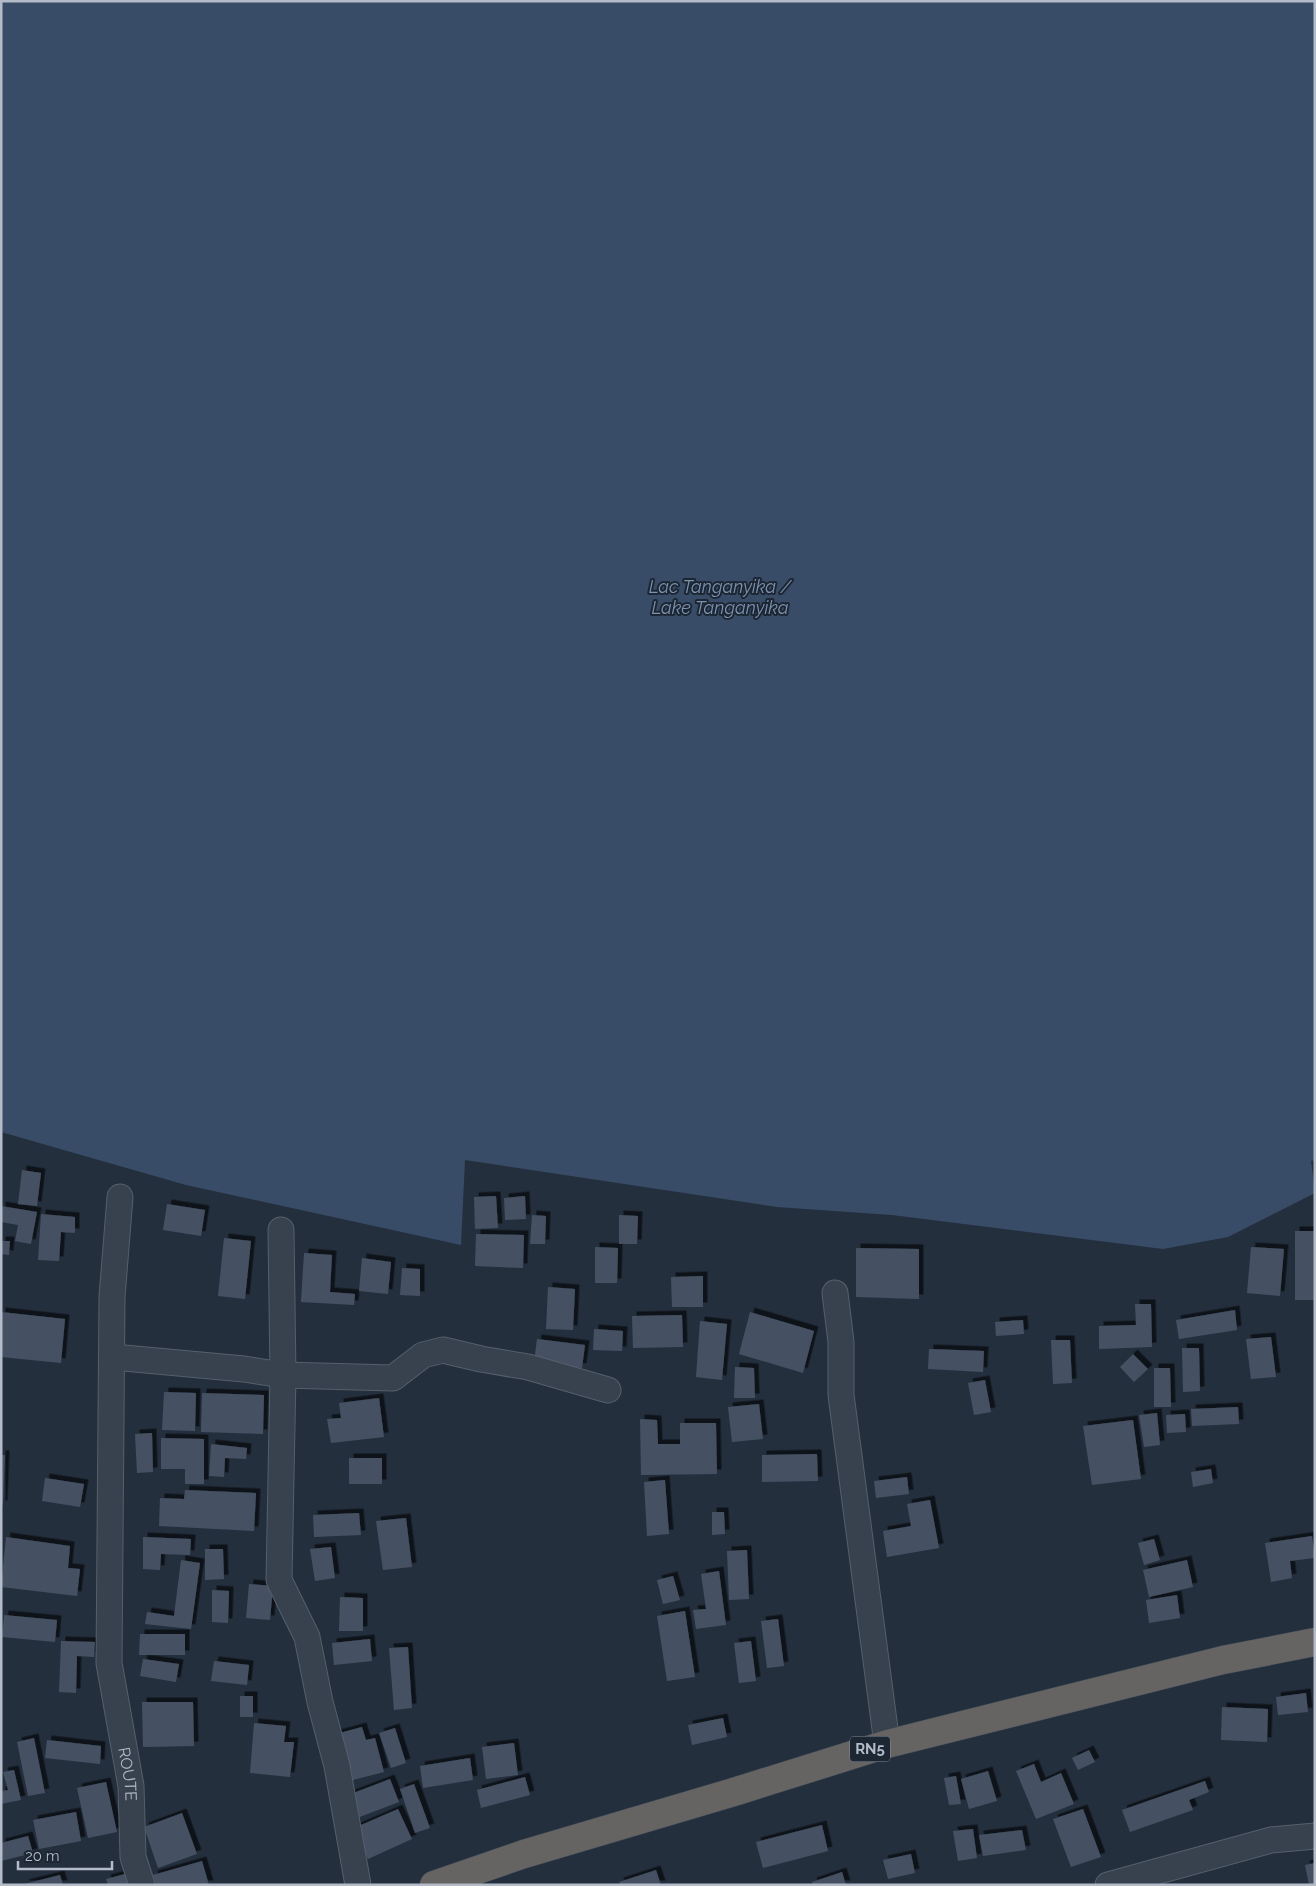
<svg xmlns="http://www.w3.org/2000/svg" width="1316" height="1886" font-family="Raleway,sans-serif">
	<defs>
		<filter id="shadow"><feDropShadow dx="4.5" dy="-4.5" stdDeviation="0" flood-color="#0009"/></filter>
	</defs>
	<rect width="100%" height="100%" fill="#242f3e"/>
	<path fill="#394c67" d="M1,1H1315V1160L1311,1161L1315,1193L1228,1237L1163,1249L892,1215L777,1207L465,1160L461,1245L186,1185L1,1132Z"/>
	<path fill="#455162" filter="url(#shadow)" d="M22,1170L41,1173L37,1206L18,1204Z
		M496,1196L498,1228L475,1229L474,1197Z
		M525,1196L526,1219L505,1220L504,1198Z
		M167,1204L205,1210L201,1236L163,1230Z
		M1,1206L37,1212L31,1244L15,1241L18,1225L1,1222Z
		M41,1214L75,1217V1233L61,1232L59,1261L38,1260Z
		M532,1215L546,1216L545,1244H530Z
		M619,1215L638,1216L637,1244H619Z
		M1295,1231H1315V1300H1295Z
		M476,1234L524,1235L523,1268L475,1266Z
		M224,1238L251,1241L245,1299L218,1296Z
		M1,1241H10L9,1255L1,1254Z
		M595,1247L618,1248L617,1283H595Z
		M1251,1247L1284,1249L1280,1296L1247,1293Z
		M856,1248L919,1249V1299L856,1297Z
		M304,1253L332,1255L330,1292L355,1294L354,1305L301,1302Z
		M362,1258L391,1262L388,1294L359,1291Z
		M402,1268L420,1269V1296L400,1295Z
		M703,1276V1307H672L671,1277Z
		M548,1287L575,1289L573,1330L546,1329Z
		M1135,1304H1151L1152,1347L1099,1349V1326L1136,1325Z
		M1235,1310L1237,1330L1179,1339L1176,1320Z
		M1,1312L65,1319L61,1363L1,1357Z
		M750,1312L814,1331L803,1373L739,1354Z
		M682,1315L683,1347L633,1348L632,1316Z
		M1023,1320L1024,1334L996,1336L995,1322Z
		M700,1321L727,1324L722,1380L696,1377Z
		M594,1329L623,1331L622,1351L593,1350Z
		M1271,1337L1276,1377L1251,1379L1246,1339Z
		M537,1339L585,1345L582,1368L534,1362Z
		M1051,1340H1070L1072,1383L1053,1384Z
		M1182,1348H1199L1200,1391L1183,1392Z
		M929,1349L984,1351L983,1372L928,1369Z
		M1133,1354L1148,1369L1134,1382L1120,1367Z
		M735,1367L754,1368L755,1398H734Z
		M1154,1368H1170L1171,1407H1154Z
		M985,1380L991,1412L974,1415L968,1383Z
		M164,1392L196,1393L195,1431L162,1430Z
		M202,1393L264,1395L263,1434L201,1432Z
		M379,1398L384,1437L331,1443L327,1419L341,1418L339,1403Z
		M759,1404L763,1439L732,1442L728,1407Z
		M1238,1407L1239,1424L1192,1426L1191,1409Z
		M1157,1413L1160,1445L1144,1447L1139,1415Z
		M1185,1414L1186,1432L1167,1433L1166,1415Z
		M640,1419L657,1420L658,1444H680V1423H716L717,1474L641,1475Z
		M1133,1420L1141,1479L1092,1485L1083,1426Z
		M152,1433L153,1472L137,1473L135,1434Z
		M161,1438L204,1439V1484H185V1469H161Z
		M211,1444L247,1448L246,1459L225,1458L224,1477L209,1476Z
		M817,1454L818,1481L762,1482V1455Z
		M1,1455H5L3,1505H1Z
		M349,1458H382V1484H349Z
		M1211,1469L1213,1483L1193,1487L1191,1472Z
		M907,1477L909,1494L876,1498L874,1481Z
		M45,1478L84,1484L80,1507L42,1501Z
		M665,1480L669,1534L647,1536L644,1482Z
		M185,1490L256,1493L254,1531L159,1526L160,1498L184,1499Z
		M930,1500L939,1548L887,1557L883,1531L911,1526L907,1504Z
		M712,1512H724L725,1534L712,1535Z
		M359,1513L361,1535L314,1537L313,1515Z
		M406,1518L412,1567L383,1570L376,1521Z
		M1312,1536L1315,1558L1290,1561L1292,1578L1271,1582L1265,1543Z
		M6,1537L70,1546L68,1568L80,1569L77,1596L1,1587Z
		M143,1537L191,1539L190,1555L161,1554L160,1570L143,1569Z
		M1154,1539L1160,1560L1144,1565L1138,1543Z
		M331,1547L335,1578L315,1581L310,1549Z
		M205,1549H223L224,1579L205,1580Z
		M747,1550L749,1599L729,1600L727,1551Z
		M181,1560L200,1563L191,1629L145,1624L147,1612L174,1616Z
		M1187,1560L1193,1587L1149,1597L1143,1570Z
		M719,1571L726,1625L696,1629L693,1610L706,1609L701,1574Z
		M673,1576L680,1600L663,1604L657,1580Z
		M249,1584L273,1586L270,1620L246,1618Z
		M212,1590L229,1591L228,1623L212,1622Z
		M1177,1595L1180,1618L1149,1623L1146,1600Z
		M340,1597L363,1598V1631H339Z
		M685,1611L695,1677L667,1681L657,1616Z
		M4,1615L57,1620L55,1642L2,1637Z
		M778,1619L784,1666L767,1668L761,1621Z
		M140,1634H185V1655H139Z
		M370,1639L372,1661L334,1665L332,1643Z
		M61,1641L95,1642L94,1657L77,1656L76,1693L59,1692Z
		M751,1641L756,1681L739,1683L734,1643Z
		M408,1647L412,1708L394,1710L389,1648Z
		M143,1659L179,1664L176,1682L140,1676Z
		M214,1661L249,1665L247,1685L211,1681Z
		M1306,1693L1308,1712L1278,1715L1276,1697Z
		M240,1696H253V1717H240Z
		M142,1702H193L194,1746L143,1747Z
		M1222,1707L1268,1709L1267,1742L1221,1740Z
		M723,1718L727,1737L692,1745L688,1725Z
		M254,1723L286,1726L284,1742H294L290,1777L250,1773Z
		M362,1727L366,1740L375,1738L384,1772L349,1781L336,1734Z
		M395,1728L406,1763L391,1768L379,1733Z
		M34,1738L45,1793L28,1796L17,1742Z
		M47,1740L101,1746L100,1764L45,1758Z
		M514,1743L518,1775L486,1779L482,1747Z
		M1089,1750L1095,1762L1078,1770L1072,1758Z
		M470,1758L473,1780L423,1788L420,1766Z
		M1034,1764L1041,1782L1061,1773L1074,1804L1036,1819L1016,1771Z
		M14,1770L21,1800L1,1804V1791L8,1790L3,1772Z
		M988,1771L997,1801L969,1809L961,1779Z
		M956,1776L961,1804L949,1805L944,1778Z
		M525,1777L530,1795L481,1808L477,1790Z
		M390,1779L399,1802L357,1818L348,1795Z
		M1205,1781L1209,1792L1189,1800L1193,1810L1130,1832L1122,1810Z
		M106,1782L117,1832L88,1838L77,1788Z
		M414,1784L430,1828L415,1833L400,1789Z
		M398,1809L412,1839L368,1859L354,1828Z
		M1083,1809L1101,1857L1071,1867L1053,1819Z
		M76,1812L81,1841L39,1849L33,1820Z
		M182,1813L197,1854L158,1868L144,1827Z
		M822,1825L828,1851L763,1868L756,1842Z
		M973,1829L977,1858L958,1861L953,1831Z
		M1022,1830L1026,1850L983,1856L979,1835Z
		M28,1836L33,1853L1,1861V1843Z
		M911,1854L915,1873L888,1879L883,1860Z
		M202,1861L209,1885H156L153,1875Z
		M1315,1863V1885H1309L1305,1865Z
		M656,1870L661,1885H620L619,1882Z
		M842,1872L846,1885H813L812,1882Z
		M125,1874L128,1885H108L106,1879Z
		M60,1875L63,1885H25L24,1884Z"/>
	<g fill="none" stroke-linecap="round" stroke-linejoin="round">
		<defs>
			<g id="minor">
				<path id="s1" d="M120,1197L112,1297L109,1663L131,1786L133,1857L142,1885"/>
				<path d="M281,1230L283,1375L279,1580L307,1637L320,1702L337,1766L358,1885"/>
				<path d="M835,1293L841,1342V1395L887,1744"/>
				<path d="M113,1357L244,1369L283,1375L393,1378L423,1355L443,1350L481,1359L528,1367L608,1390"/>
				<path d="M1108,1885L1271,1840L1315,1836"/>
			</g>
			<path id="trunk" d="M434,1885L524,1854L737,1791L887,1744L1223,1660L1315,1642"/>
		</defs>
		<use href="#minor" stroke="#565f6c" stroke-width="27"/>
		<use href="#trunk" stroke="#434c59" stroke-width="29"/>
		<use href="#minor" stroke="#38414e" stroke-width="25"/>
		<use href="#trunk" stroke="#656462" stroke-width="28"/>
	</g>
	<g text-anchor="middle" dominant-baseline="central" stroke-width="4" stroke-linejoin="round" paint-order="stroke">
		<rect fill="#1d2633" stroke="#878f9c" stroke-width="1" x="850" y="1736.5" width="40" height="25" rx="4"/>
		<g font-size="15" font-weight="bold" fill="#b4bcc9">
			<text x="870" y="1749">RN5</text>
		</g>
		<g font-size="16" fill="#b4bcc9" stroke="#1d2633">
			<text stroke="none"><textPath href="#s1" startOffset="579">ROUTE</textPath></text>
		</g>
		<g font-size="18" font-style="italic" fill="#7c92b1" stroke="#1d2633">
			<text x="720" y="586">Lac Tanganyika /<tspan x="720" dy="21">Lake Tanganyika</tspan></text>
		</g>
	</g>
	<rect width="1316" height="1886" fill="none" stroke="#b4bcc9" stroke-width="5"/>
	<path d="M18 1861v8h94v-8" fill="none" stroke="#b4bcc9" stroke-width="2.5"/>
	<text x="25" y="1861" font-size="15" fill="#b4bcc9" stroke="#1d2633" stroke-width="4" paint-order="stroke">20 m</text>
</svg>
